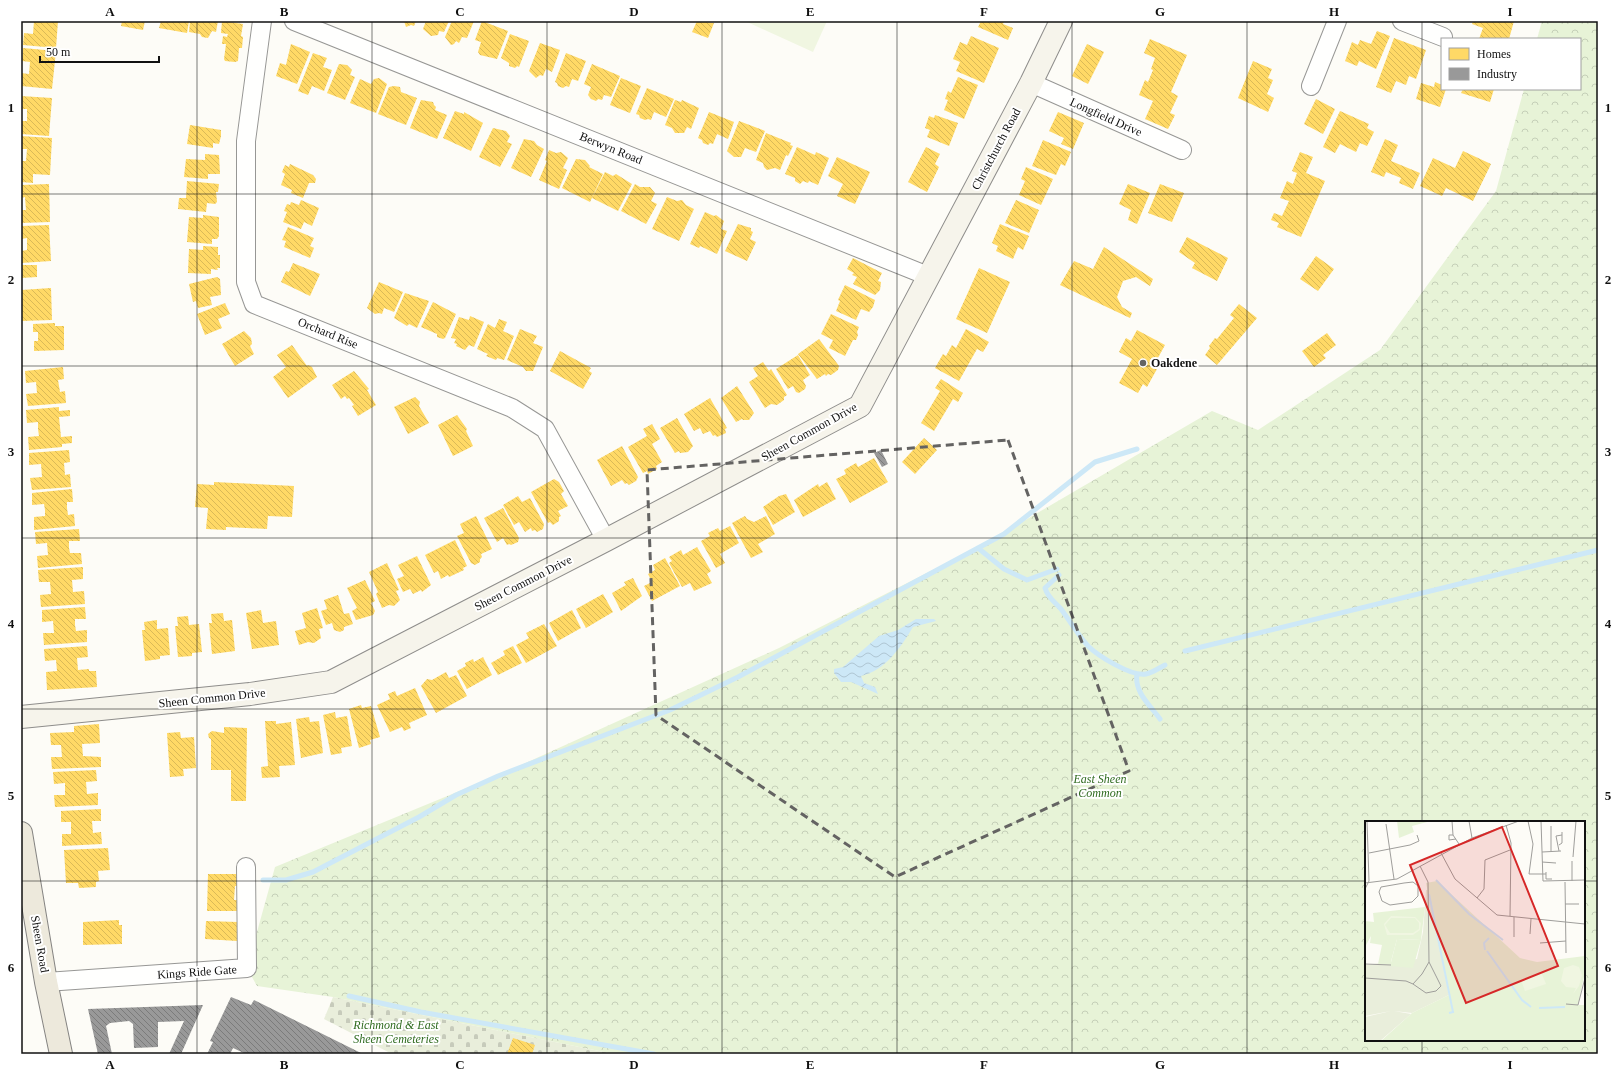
<svg xmlns="http://www.w3.org/2000/svg" width="1619" height="1075" font-family="Georgia,serif">
	<defs>
		<pattern id="cemetery-stones" width="16" height="16" patternUnits="userSpaceOnUse"><rect width="16" height="16" fill="#e9eedb"/><path d="M2 7V4a2 2 0 0 1 4 0v3zM10 15v-3a2 2 0 0 1 4 0v3z" fill="#c7cbbb"/></pattern>
		<pattern id="park-crowns" width="20" height="18" patternUnits="userSpaceOnUse"><rect width="20" height="18" fill="#e7f3d7"/><path d="M2 6a3 3 0 1 1 6 0M12 15a3 3 0 1 1 6 0" fill="none" stroke="#c5cfb8"/></pattern>
		<pattern id="water-waves" width="16" height="10" patternUnits="userSpaceOnUse"><rect width="16" height="10" fill="#cde8f7"/><path d="M0 5q4-4 8 0t8 0" fill="none" stroke="#afc6d3"/></pattern>
		<pattern id="homes-back-hatch" width="6" height="6" patternUnits="userSpaceOnUse"><rect width="6" height="6" fill="#ffd966"/><path d="M-1 5l2 2M0 0l6 6M5-1l2 2" fill="none" stroke="#dab957"/></pattern>
		<pattern id="industry-back-hatch" width="6" height="6" patternUnits="userSpaceOnUse"><rect width="6" height="6" fill="#999"/><path d="M-1 5l2 2M0 0l6 6M5-1l2 2" fill="none" stroke="#7b7b7b"/></pattern>
	</defs>
	<rect width="100%" height="100%" fill="#fdfcf7"/>
	<path fill="url(#cemetery-stones)" d="M333,997L614,1054H392L324,1019Z"/>
	<path fill="url(#park-crowns)" fill-rule="evenodd" d="M1542,21H1598V1054H614L333,997L257,986L247,968L275,867L508,771L779,648L986,543L1212,411L1258,430L1380,350L1496,191L1524,89H1580V39H1537ZM1366,822H1584V1040H1366Z"/>
	<path fill="#f0f6e1" d="M745,21H827L813,52Z"/>
	<path fill="url(#water-waves)" d="M916,619H934L936,621L913,627C901,647 885,671 861,676L864,683L875,687L878,694L851,682H841L834,673V669L843,667L879,636L898,630Z"/>
	<path fill="url(#homes-back-hatch)" d="M34,21H58L56,48L23,45L24,33L33,34Z
		M122,21H145L143,30L121,26Z
		M161,21H189L187,33L159,28Z
		M190,21H218L216,32L212,31L208,38L202,37L200,34L189,32Z
		M222,21L243,24L241,36L243,37L242,48H239L238,61L235,62L225,61L224,59L226,44H222L223,36L227,37L228,34L221,33Z
		M404,21H416L414,26L411,25L406,27Z
		M426,21H449L444,32L439,31L438,35L431,36L423,29Z
		M452,21H474L467,38L462,37L459,43L456,41L454,44L451,45L445,37Z
		M482,21L508,31L497,59L480,55L478,52L481,42L475,40Z
		M697,21L714,23L708,38L692,32Z
		M981,21H1004L1003,24L1013,28L1008,40L978,27Z
		M1473,21H1514L1509,39H1479L1483,28L1472,24Z
		M1377,31L1390,36L1376,69L1359,61L1357,66L1345,61L1352,42L1358,45L1360,40L1371,44Z
		M510,34L529,41L519,67L517,66L515,68L509,66V63L501,58Z
		M971,36L999,48L984,83L956,71L960,62L953,59L960,42L967,45Z
		M1394,38L1426,50L1416,79L1409,76L1406,85L1396,81L1391,93L1376,87Z
		M1150,39L1187,55L1171,92L1178,96L1170,113L1175,115L1168,129L1145,119L1153,101L1139,95L1145,80L1148,82L1153,70L1151,69L1155,58L1144,53Z
		M540,43L560,50L552,72L546,69L543,76L540,75L536,78L529,71Z
		M291,44L310,52L297,84L276,76L280,63L286,65Z
		M1087,44L1104,52L1088,84L1072,76Z
		M23,48L56,51L52,89L21,86V73L29,74L30,62L22,61Z
		M313,53L327,58L323,67L332,70L324,91L312,86L308,95L298,91Z
		M566,53L586,61L578,81L572,79L569,87L566,86L563,88L558,86L557,83L555,82Z
		M1253,61L1272,69L1268,78L1273,80L1267,94L1274,98L1268,112L1238,98Z
		M339,64L347,65L352,70L350,75L355,77L345,100L327,93Z
		M592,64L620,76L611,97L604,95L602,100L598,99L596,101L591,99L588,95L591,87L584,84Z
		M958,77L978,85L964,119L944,110L948,100L945,99L948,91L951,93Z
		M379,78L387,84L376,113L350,103L360,79L371,84L374,79Z
		M621,78L641,86L630,113L610,105Z
		M1435,82L1442,85V89H1446L1440,107L1416,99L1421,83L1434,87Z
		M394,86L400,87L401,92L417,98L406,125L378,114L389,87Z
		M647,88L674,99L666,117L654,112L651,120L648,119L645,120L640,118L639,115L636,114Z
		M1463,89H1494L1490,102L1461,93Z
		M21,96L52,98L49,136L21,134V121H27V109H21Z
		M1316,99L1335,109L1323,134L1304,124Z
		M421,100L433,102L434,105L436,107L435,110L447,115L437,139L410,128Z
		M675,100L681,102L682,100L699,108L691,129L687,127L684,133H675L672,128L665,125Z
		M455,111L464,114V112L483,123L471,151L443,138Z
		M1340,111L1369,124L1367,128L1374,132L1367,146L1360,143L1356,152L1340,144L1335,153L1323,147Z
		M709,112L734,122L728,139L717,134L713,144L710,143L708,145L703,143L702,140L698,138Z
		M1058,112L1084,123L1073,149L1061,144L1064,138L1049,131Z
		M935,115L958,123L949,146L927,137L930,130L925,128L929,116L934,118Z
		M739,121L765,131L756,152L745,148L741,157H734L727,151Z
		M190,125L221,130V136L219,144L213,143V148L187,144Z
		M493,128L506,131L510,136L507,142L512,144L500,167L479,157Z
		M766,133L791,143L790,145L793,146L788,156L786,155L780,170L775,168L767,170L764,167L763,163L756,160Z
		M21,136L52,138L50,175L33,174V183L21,182V161H26L27,149H21Z
		M524,139L534,141L537,145L544,149L531,177L511,168Z
		M1385,139L1398,145L1391,161L1420,173L1413,189L1399,183L1401,178L1386,172L1384,177L1371,172Z
		M1043,140L1071,152L1065,166L1061,164L1056,175L1032,166Z
		M797,147L815,155L816,152L829,158L818,185L809,181L808,183L803,181L800,184L795,181V178L785,174Z
		M926,147L940,154L935,164L939,167L927,192L908,182Z
		M549,150L556,153L561,152L568,158L563,168L567,170L559,189L539,180L547,161L545,160Z
		M1463,151L1491,164L1473,201L1446,188L1442,196L1420,186L1433,158L1455,168Z
		M1300,152L1313,157L1306,173L1325,181L1301,237L1277,227L1279,223L1271,220L1274,213L1282,216L1289,201L1280,198L1287,181L1293,184L1297,173L1292,171Z
		M205,154L219,155L220,174H208V179L184,177L186,159L205,160Z
		M837,157L870,172L855,204L837,196L843,184L828,176Z
		M576,159L585,160L590,166L589,167L603,174L590,202L562,188Z
		M290,164L313,175L316,179L315,183H309L303,198L291,193L292,190L281,185L285,174L282,172L285,165L289,167Z
		M1026,167L1053,179L1041,205L1019,195L1025,181L1021,179Z
		M605,172L613,176L616,174L632,184L618,211L592,198Z
		M187,181L219,184L218,192H216L217,202L215,204L207,203L206,212L178,209L179,198H186Z
		M49,184L50,222L21,223V210H26L25,197L21,198V185Z
		M635,184L640,187H650L655,193L651,201L657,204L646,224L621,211Z
		M1128,184L1150,193L1137,224L1128,220L1131,210L1119,204Z
		M1160,184L1184,193L1172,222L1148,213Z
		M667,197L677,201L682,200L686,205L694,209L679,241L652,229Z
		M301,200L319,208L312,226L304,222L301,229L283,222L287,212L284,211L287,204L290,205L291,202L299,205Z
		M1016,200L1039,210L1029,233L1005,223Z
		M705,212L714,216L716,215L724,221L721,229L727,231L717,254L700,246L699,248L690,244Z
		M203,215L219,217V236L217,239H212V244L187,242L189,217L203,218Z
		M738,224L751,228V231L753,232L750,239L756,242L747,261L725,251Z
		M1000,224L1029,236L1023,250L1018,247L1013,259L996,251L998,246L992,243Z
		M49,225L51,261L21,263V251L27,250V238L21,239V226Z
		M288,227L314,238L310,246L314,248L310,258L284,247L286,241L282,240Z
		M1187,237L1228,258L1217,281L1192,268L1195,263L1179,252Z
		M203,246L218,247V255H220V268H217L218,270L211,269V274L188,273L189,249L203,250Z
		M1104,247L1153,279L1150,286L1136,277L1123,281L1117,297L1122,307L1132,313L1130,318L1060,285L1074,261L1093,269Z
		M1316,256L1334,269L1318,291L1300,279Z
		M853,258L882,273L878,281L881,282L880,290L875,295L853,284L857,277L852,275L854,273L847,269Z
		M293,263L320,274L310,296L281,282L286,271L289,272Z
		M21,265H37V277L21,278Z
		M979,268L1010,282L987,333L956,319Z
		M217,277L220,279L221,295L210,297L212,305L198,308L196,301L193,302L189,284Z
		M379,282L403,292L394,312L384,308L382,314L379,313L375,314L367,308Z
		M845,285L875,300L873,307L869,312L861,309L856,320L836,311L840,301L838,300Z
		M51,288L52,320L21,321V290Z
		M405,293L429,301L417,328L409,324L407,326L394,318Z
		M433,302L456,314L445,338L443,339L437,337V334L421,327Z
		M225,303L230,314L218,319L222,328L205,335L197,314Z
		M1239,304L1257,318L1217,365L1205,355L1210,348L1209,346L1215,338L1217,339L1234,318L1230,315Z
		M831,314L859,327L857,332L858,335L856,340H853L845,356L829,348L833,340L821,334Z
		M470,316L484,322L474,347L469,345L465,350L456,346L457,344L454,343L456,339L451,338L459,317L469,320Z
		M499,319L507,322L503,331L514,336L504,360L497,358L496,360L486,356L488,354L477,349L488,324L495,328Z
		M55,323V326H64V350L34,351V341H38V332H33V324Z
		M520,329L537,336L533,343L543,347L533,371H526L523,367L507,360Z
		M966,329L989,342L983,352L977,349L959,381L935,368L943,354L946,356L952,345L956,348Z
		M1137,330L1165,345L1153,367L1157,369L1147,387L1143,384L1138,393L1119,383L1132,359L1119,352L1126,338L1131,341Z
		M244,331L251,338L252,344L250,346L254,354L235,366L222,344Z
		M1327,333L1336,345L1323,355L1326,358L1314,367L1302,351Z
		M819,339L839,366L838,370L831,375L828,374L826,376L825,374L817,379L798,354Z
		M292,345L307,366L308,365L312,367L317,377L288,398L273,377L286,367L277,355Z
		M560,351L591,368L589,371L592,373L583,389L550,371Z
		M798,355L810,375L803,380L806,386L805,389L799,393L796,392L793,386L788,389L776,369Z
		M763,362L769,371L771,369L787,395L784,397V400L777,405L771,404L765,408L749,382L758,376L753,368Z
		M63,367L64,379L58,380L60,392L65,391L66,403L28,406L26,394L37,393L36,382L26,383L25,371Z
		M354,371L369,389L367,390L376,405L358,416L352,406L354,405L349,398L347,399L345,396L341,399L332,385Z
		M941,379L963,393L958,402L953,399L934,431L921,423L940,391L935,388Z
		M737,386L754,413L749,420H743L742,419L736,422L721,398Z
		M415,397L420,402L419,406L429,423L408,434L394,407Z
		M710,398L727,428L725,429L726,433L717,437L715,435L713,436L710,431L703,434L700,428L694,431L684,414Z
		M59,407V411L70,410V416L59,417L61,437L72,436V443L62,444V447L29,450L28,437L39,436L38,429V422L27,423L26,410Z
		M457,415L467,429L466,431L473,446L453,456L438,425Z
		M677,418L693,446L688,452L680,453L679,451L675,453L660,428Z
		M652,424L660,439L652,444L662,462L656,466L657,469L648,474L647,471L643,473L628,447L647,436L643,429Z
		M924,438L937,450L915,474L902,462Z
		M622,446L638,477L636,481L629,485L627,483L625,484L622,480L611,486L597,460Z
		M69,450L70,462L64,463L65,475L70,474L71,487L32,490L30,478L42,477L41,464L29,465V453Z
		M874,458L888,482L850,503L836,479L846,474L844,470L856,463L858,467Z
		M554,479L559,482L564,491L561,494L568,506L558,511L561,516L559,517V521L553,525L550,522L548,523L531,492Z
		M214,482L294,486L292,517L268,516L267,529L226,527V530L206,529L208,508L195,507L197,484L214,485Z
		M827,482L836,499L803,517L794,500L818,484L819,487Z
		M72,489L73,502H67V508L68,515L74,514L75,526L34,530V517L45,516V510L44,504L32,505V493Z
		M786,494L795,512L773,525L763,507L779,496Z
		M518,496L522,502L530,498L544,524L543,529L537,532L535,530L532,531L531,528L525,532L519,522L514,525L503,505Z
		M503,508L519,538L518,542L511,545L509,544L507,545L503,538L497,542L484,518Z
		M476,516L492,549L481,554L482,557L480,559V562L475,565L471,563L457,536L464,533L460,524Z
		M745,516L747,519L754,522L766,516L775,534L758,544L763,552L751,558L732,523Z
		M730,526L739,543L720,554L725,563L716,568L701,541L710,536L708,533L718,528L720,531Z
		M79,529L80,541H69V548L70,553H81L82,564L38,568L37,556L48,555L47,543L36,544L35,532Z
		M455,540L467,566L463,568L464,570L449,577L448,575L441,579L438,571L434,573L425,555Z
		M697,547L711,571L707,574L712,583L694,591L690,583L682,587L669,563L672,561L669,557L681,550L683,555Z
		M417,556L431,585L422,592L421,590L413,594L410,589L403,592L397,579L404,576L398,565Z
		M665,558L680,586L652,601L644,586L652,582L648,574L655,570L653,565Z
		M387,563L399,590L396,591L400,600L394,606L389,605L382,608L376,594L378,592L369,572Z
		M83,567V579L72,580L73,592L84,591L85,604L41,607L40,595L51,594L50,582H39L38,570Z
		M633,578L642,596L621,611L612,593L626,585L624,582Z
		M365,580L375,601L371,603L375,611L373,615L356,620L352,611L357,608L347,588Z
		M603,594L613,612L586,628L576,609Z
		M338,595L344,614L349,613L353,624L344,627V630L340,632L334,630L332,623L326,625L321,611L327,609L324,600Z
		M85,607L86,619H75V625L76,631L87,630V642L44,645L43,633H54L53,621L42,622V610Z
		M317,608L323,628L319,629L321,638L314,643L308,642L299,645L295,631L306,628L302,613Z
		M261,610L263,623L276,621L279,645L252,649L246,613Z
		M572,610L581,628L558,641L549,623Z
		M223,613L224,621L232,620L235,651L212,654L209,623H212L211,614Z
		M188,616L189,625L199,624L202,652L192,653V656L178,657L175,626H178L177,617Z
		M157,620V629L168,628L170,655L160,656V659L145,661L142,630H145L144,622Z
		M544,624L557,646L526,663L516,645L529,638L526,633Z
		M87,646L88,657L77,658L78,670L89,669V671H96L97,687L47,690L46,672L57,671L56,660L45,661L44,649Z
		M513,646L522,663L498,675L491,663L505,655L503,651Z
		M483,657L492,675L467,689L457,671L466,666L465,663L473,659L474,662Z
		M446,672L449,678L456,675L467,696L436,713L421,686L427,679L432,680Z
		M415,688L427,715L409,723L411,728L404,731L402,727L390,732L377,705L390,699L388,694L395,691L397,696Z
		M361,705L362,708L371,706L380,737L370,740L371,744L359,748L349,709Z
		M335,712L336,718L347,716L352,746L341,748L342,753L331,755L323,715Z
		M309,717L310,722L319,721L323,753L301,758L296,719Z
		M265,721H276V724L291,722L295,765L279,766L280,777L262,778L261,767L268,766Z
		M99,724L100,743L82,744L83,756L101,757V767L52,769L51,757H62L61,745H51L50,733L74,732V726Z
		M224,727L247,728L246,801H231V770H211V739L209,738L208,734L212,731L224,733Z
		M180,732L181,738L194,737L196,768L183,769L184,776L170,777L167,733Z
		M96,770L97,781L86,782L87,794L98,793V805L55,807L54,795H65V783L54,784L53,772Z
		M101,809V821H92L93,833L101,832L102,844L62,846V834H71V822H61V811Z
		M108,848L110,870L98,871L99,881L96,882V887L79,888L78,883H66L64,850Z
		M208,874H240L239,886H235L234,900H240V911H207Z
		M119,920V925H122V944L83,945V922Z
		M206,921L238,922L237,941L205,939Z
		M513,1038L535,1045L532,1054H507Z"/>
	<path fill="url(#industry-back-hatch)" d="M881,450L888,464L882,467L874,453Z
		M231,997L251,1005L254,1000L363,1054H246L233,1048L230,1054H207L213,1042L210,1041Z
		M203,1005L181,1054H169L184,1021L158,1022V1047L134,1048L133,1024L129,1021L110,1023L106,1026L112,1054H98L88,1009Z"/>
	<g fill="none" stroke-linecap="round" stroke-linejoin="round">
		<path stroke="#cde8f7" stroke-width="5" d="M978,548L1004,569L1027,580L1057,569
			M1059,575L1045,588C1048,598 1054,601 1061,609C1070,621 1078,635 1088,646C1098,656 1132,677 1146,674C1152,673 1159,668 1165,665
			M1185,651L1598,550
			M1137,674C1134,692 1150,705 1160,719
			M263,880H286L313,872L419,817L456,795L498,776L670,710L738,677L1004,534L1095,462L1137,449
			M349,996L421,1012L654,1054"/>
		<defs>
			<path id="street" d="M262,21L246,141V282L254,304L512,408L545,429L606,540
				M294,21L928,276
				M1402,21L1443,37
				M1031,83L1182,150
				M1311,86L1337,21
				M46,982L247,968L246,867"/>
			<path id="secondary" d="M21,717L250,694L331,682L606,540L860,406L1031,83L1061,21"/>
			<path id="primary" d="M21,833L46,982L61,1054"/>
		</defs>
		<use href="#street" stroke="#979795" stroke-width="20"/>
		<use href="#secondary" stroke="#8e8d8b" stroke-width="24"/>
		<use href="#primary" stroke="#858482" stroke-width="24"/>
		<use href="#street" stroke="#fffffe" stroke-width="18"/>
		<use href="#secondary" stroke="#f6f4eb" stroke-width="22"/>
		<use href="#primary" stroke="#ede9dc" stroke-width="22"/>
	</g>
	<path fill="none" stroke="#646362" stroke-width="3" stroke-dasharray="8 5" stroke-linejoin="round" d="M1008,440L1129,771L895,877L656,715L647,470Z"/>
	<path fill="none" stroke="#111" stroke-width="1" stroke-opacity="0.55" d="M197,21V1054M372,21V1054M547,21V1054M722,21V1054M897,21V1054M1072,21V1054M1247,21V1054M1422,21V822M21,194H1598M21,366H1598M21,538H1598M21,709H1598M21,881H1366M1584,881H1598M1422,1040V1054"/>
	<circle fill="#646362" stroke="#fff" stroke-width="1.5" cx="1143" cy="363" r="4"/>
	<g text-anchor="middle" dominant-baseline="central" stroke-width="4" stroke-linejoin="round" paint-order="stroke">
		<g font-size="12" fill="#111" stroke="#fff">
			<text transform="translate(1106 117) rotate(24)">Longfield Drive</text>
			<text transform="translate(611 148) rotate(22)">Berwyn Road</text>
			<text transform="translate(996 149) rotate(-62)">Christchurch Road</text>
			<text transform="translate(328 333) rotate(22)">Orchard Rise</text>
			<text transform="translate(809 432) rotate(-29)">Sheen Common Drive</text>
			<text transform="translate(523 583) rotate(-27)">Sheen Common Drive</text>
			<text transform="translate(212 698) rotate(-6)">Sheen Common Drive</text>
			<text transform="translate(40 944) rotate(80)">Sheen Road</text>
			<text transform="translate(197 972) rotate(-4)">Kings Ride Gate</text>
		</g>
		<g font-size="12" font-weight="bold" fill="#111" stroke="#fff" text-anchor="start">
			<text x="1151" y="363">Oakdene</text>
		</g>
		<g font-size="12" font-style="italic" fill="#2f6b1f" stroke="#fff">
			<text x="1100" y="779">East Sheen<tspan x="1100" dy="14">Common</tspan></text>
			<text x="396" y="1025">Richmond &amp; East<tspan x="396" dy="14">Sheen Cemeteries</tspan></text>
		</g>
	</g>
	<g transform="translate(1365 821)">
		<rect width="220" height="220" fill="#fdfcf7"/>
		<path d="M61,69H63L84,174L47,192L29,190L46,193L15,220H0V196L26,190L0,195V144L52,138L58,111Z" fill="#e9eedb"/>
		<path d="M72,60L155,137L172,141L220,135V151L213,184H220V220H16L47,192L84,174L61,62ZM60,86L56,119L32,118L25,144L13,143L17,124L5,122L6,115L0,126V100L9,101L8,92Z" fill="#e7f3d7"/>
		<path d="M32,0H66L47,5L49,11L34,17ZM32,118L56,119L48,147L25,145Z" fill="#e7f3d7"/>
		<path d="M26,95L50,96L56,102L55,109L48,114H22L19,103ZM26,97H50L54,102V108L48,112H25L20,104ZM208,144L214,146L217,154L214,165L208,173L211,167L201,166L196,160L199,147ZM176,151L181,163L160,170L156,159Z" fill="#f0f6e1" fill-rule="evenodd"/>
		<path fill="none" stroke="#cde8f7" stroke-width="2" d="M71,59L104,93L138,119M64,73L88,191L84,192M120,129L119,122L124,117M122,130L157,179L166,186M174,187L200,186"/>
		<path fill="none" stroke="#9f9e9b" stroke-width="1" d="M87,0L88,14L94,23M104,0L107,17M163,0L168,23L164,53H181M176,0L178,60L220,59M21,3L29,58M141,4L146,22L145,95M186,5V30M88,14H84V19L91,18M194,24L197,22V11M194,30L191,15L197,14M177,31L196,30M4,32L45,24L54,20L52,14M76,32L90,58L132,94L220,103M208,36L211,0M207,40V60M177,41L191,42M55,45L63,61M181,51V58H187M63,61L64,141L76,165L71,170L61,172L48,163L57,153L64,141M200,61L201,132M0,62L32,58L107,17L154,0M39,62L48,61L53,65V75L47,81L25,84L17,80L14,71L16,66ZM0,68L4,60L2,0M112,77L119,68L120,39L145,29M200,83H214M165,113L166,98M149,116V96M175,122L201,120M0,143L26,144M0,157L41,160L48,163M201,183L213,184L220,157"/>
		<path fill="#d62828" fill-opacity="0.15" stroke="#d62828" stroke-width="2" d="M137,6L193,145L101,182L45,44Z"/>
		<rect width="220" height="220" fill="none" stroke="#111" stroke-width="2"/>
	</g>
	<rect width="1619" height="1075" fill="none" stroke="#ffffff" stroke-width="44"/>
	<rect x="1441" y="38" width="140" height="52" fill="#ffffff" stroke="#a0a0a0"/>
	<rect x="1449" y="48" width="20" height="12" fill="#ffd966" stroke="#a0a0a0"/>
	<text x="1477" y="58" font-size="12" fill="#111111">Homes</text>
	<rect x="1449" y="68" width="20" height="12" fill="#999999" stroke="#a0a0a0"/>
	<text x="1477" y="78" font-size="12" fill="#111111">Industry</text>
	<path d="M40 56v6h119v-6" fill="none" stroke="#111111" stroke-width="2"/>
	<text x="46" y="56" font-size="12" fill="#111111" stroke="#ffffff" stroke-width="3" paint-order="stroke">50 m</text>
	<rect x="22" y="22" width="1575" height="1031" fill="none" stroke="#111" stroke-width="1.5"/>
	<g font-size="13" text-anchor="middle" font-weight="bold" fill="#111">
		<text x="110" y="16">A</text>
		<text x="284" y="16">B</text>
		<text x="460" y="16">C</text>
		<text x="634" y="16">D</text>
		<text x="810" y="16">E</text>
		<text x="984" y="16">F</text>
		<text x="1160" y="16">G</text>
		<text x="1334" y="16">H</text>
		<text x="1510" y="16">I</text>
		<text x="11" y="112">1</text>
		<text x="1608" y="112">1</text>
		<text x="11" y="284">2</text>
		<text x="1608" y="284">2</text>
		<text x="11" y="456">3</text>
		<text x="1608" y="456">3</text>
		<text x="11" y="628">4</text>
		<text x="1608" y="628">4</text>
		<text x="11" y="800">5</text>
		<text x="1608" y="800">5</text>
		<text x="11" y="972">6</text>
		<text x="1608" y="972">6</text>
		<text x="110" y="1069">A</text>
		<text x="284" y="1069">B</text>
		<text x="460" y="1069">C</text>
		<text x="634" y="1069">D</text>
		<text x="810" y="1069">E</text>
		<text x="984" y="1069">F</text>
		<text x="1160" y="1069">G</text>
		<text x="1334" y="1069">H</text>
		<text x="1510" y="1069">I</text>
	</g>
</svg>
